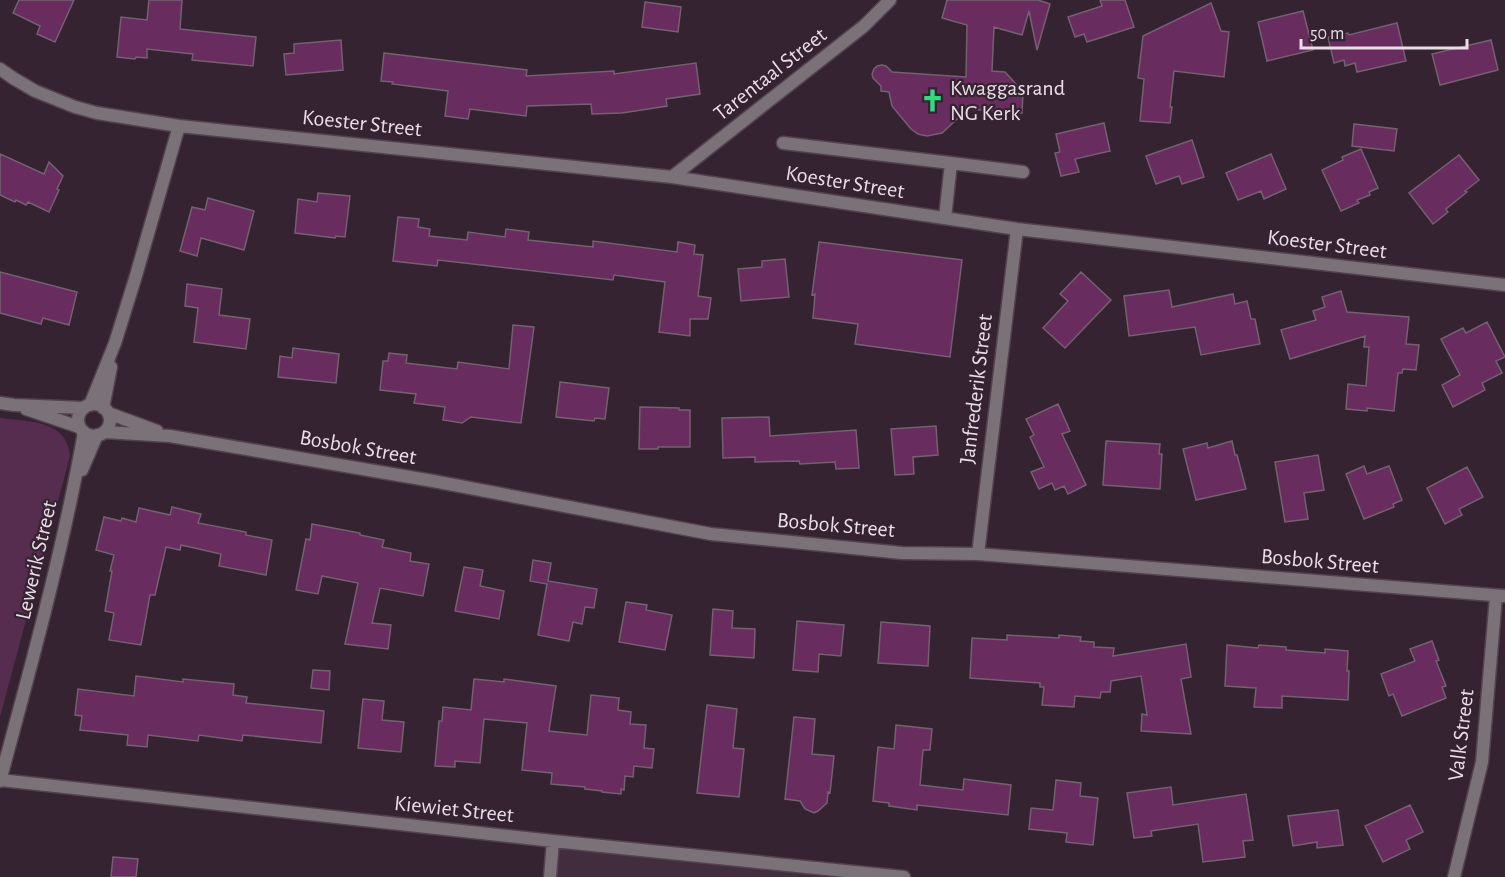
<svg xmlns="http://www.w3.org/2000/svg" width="1505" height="877" font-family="'Alegreya Sans',sans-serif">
	<rect width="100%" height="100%" fill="#352331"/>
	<path fill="#422d3e" d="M548,843L884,877H545Z"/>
	<path fill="#572d4f" d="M0,418C28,422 67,419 70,456L0,717Z"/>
	<path fill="#682c5e" stroke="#746070" stroke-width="1.5" d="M19,0H74L55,42L37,34L40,26L13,13Z
		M149,0H182L180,29L256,37L253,66L192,60L193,54L147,49V58L136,57L135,59L117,57L121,17L147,20Z
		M947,0H1038L1050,4L1037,50L1029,11L1022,35L994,27L992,71L1005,72L1023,92L1022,113L968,109L942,133L927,136L918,134L911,129L892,106L889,92L881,91V86L873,78L872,74L874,69L877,66L882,65L886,66L892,72L966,77L967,25L942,18Z
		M1100,0H1125L1134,27L1087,42L1084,34L1075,37L1068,17L1102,6Z
		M645,2L681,7L678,32L642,27Z
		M1211,3L1221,31L1229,32L1224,77L1174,71L1170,107H1172L1170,123L1140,121L1144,79L1138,78L1143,36Z
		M1303,11L1313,50L1267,61L1258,22Z
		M1397,23L1406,61L1357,72L1355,63L1345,66L1344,60L1334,63L1328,37L1348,33L1349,35Z
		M341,40L343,70L286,75L284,54L294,53V44Z
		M1491,40L1498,70L1440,85L1432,54Z
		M384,53L527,70L526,76L614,71V74L696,63L700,94L666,99L667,106L622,113L592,114L591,104L527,106L526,116L470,109L468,119L445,116L448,91L392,84L393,82L381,81Z
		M1104,123L1110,151L1075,159L1079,172L1061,176L1055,153L1060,152L1056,134Z
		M1354,124L1397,129L1394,151L1352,146Z
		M1192,140L1204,177L1182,184L1179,176L1156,184L1146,156Z
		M1361,149L1378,188L1369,192L1370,195L1357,200L1359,203L1341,211L1322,170L1343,160L1342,157Z
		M0,154L44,174L49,162L63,176L57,189L59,190L49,212L28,202L26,205L16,200L15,202L0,195Z
		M1271,154L1286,189L1264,199L1261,191L1238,200L1226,173Z
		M1459,155L1479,180L1465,191L1467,192L1446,209L1448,212L1433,224L1409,193Z
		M318,193L350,196L345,237L336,236L335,238L295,233L298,199L317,202Z
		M208,198L254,211L244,250L201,238L197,256L180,251L192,207L205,210Z
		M398,217L419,219L418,227L430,229L429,236L467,240L468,232L505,237L506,229L529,232L528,240L593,247V241L677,252L678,242L695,245L694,254L703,255L698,296L711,298L708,319H690V336L659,332L665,282L614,275L613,280L438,260L437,266L393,261Z
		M819,242L962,260L950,357L855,344L858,324L813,318L815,294L812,295Z
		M785,259L789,297L741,301L738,269L762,267V261Z
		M0,272L77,292L69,325L43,318L41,324L0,313Z
		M1081,272L1111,300L1065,348L1043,328L1068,301L1060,294Z
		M187,284L222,289L219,315L250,319L246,349L194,342L198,308L185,306Z
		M1169,290L1172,307L1233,294L1235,304L1247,301L1251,319H1255L1260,344L1201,355L1195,327L1129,336L1124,296Z
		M1341,291L1347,312L1409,317L1406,344L1419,345L1416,370L1403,369L1402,373H1398L1394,411L1367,408V411L1346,409L1348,384L1366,386L1369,347H1364L1365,336L1290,359L1281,330L1316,320L1313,311L1325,307L1322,297Z
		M1487,322L1505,357L1496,361L1502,373L1482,383L1485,390L1453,407L1442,385L1460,375L1441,339L1463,328L1466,333Z
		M513,325L534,327L521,423L471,417L462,423L443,420L445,407L414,403L416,394L380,390L383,361H388L389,353L407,355L406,363L457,369L458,362L509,369Z
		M293,348L339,354L336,383L278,377L280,356L292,358Z
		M560,382L609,388L605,419L595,418L594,421L556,417Z
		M1058,404L1070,431L1062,434L1086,485L1068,494L1064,486L1055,490L1052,483L1039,489L1031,472L1044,467L1030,437L1034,435L1026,419Z
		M640,407L679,408V410H690V447H658V449H639Z
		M769,417L770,436L856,430L859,468L836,469L835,462L800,464L799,461L755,462V457L723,458L722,418Z
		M936,426L938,455L913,457L914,474L895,475L891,429Z
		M1106,441L1160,444L1159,454H1162L1160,489L1103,485Z
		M1232,441L1235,455H1237L1246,489L1196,500L1183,449L1207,443L1208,448Z
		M1318,455L1324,490L1304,493L1308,519L1285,522L1275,462Z
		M1364,466L1367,474L1389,466L1402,500L1393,504L1394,507L1364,519L1346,474Z
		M1467,467L1483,497L1459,509L1462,515L1445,524L1427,488Z
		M172,507L201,514L198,523L246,532V535L272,540L266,575L219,566L221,554L181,545L180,550L166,547L155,595H150L141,645L109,640L114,613L105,611L112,571H110L114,555L96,550L104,517L121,521L122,518L136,522L139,508L170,515Z
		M312,524L360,533V535L384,540L382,547L411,553L410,561L429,564L423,596L380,588L372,623L391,625L388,649L345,644L358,583L322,576L318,594L296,590L306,539L310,540Z
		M533,560L551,563L548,581L597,589L594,608L585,607L582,624L573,622L569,641L538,635L547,584L530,581Z
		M464,567L483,570L480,586L504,591L499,619L455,611Z
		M626,602L647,605L646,610L672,615L665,650L619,642Z
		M713,609L733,611L732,628L755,629L754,658L710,655Z
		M797,621L844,625L841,656L819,654L818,672L793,670Z
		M881,622L930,626L928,666L878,663Z
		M1007,635L1059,638V635L1081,637L1080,641L1094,642V647L1114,648L1113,656L1186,644L1191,677L1181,679L1191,734L1141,731L1142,714L1147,715L1141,676L1111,681L1110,692H1101L1100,698L1075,696L1074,707L1042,705L1044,687H1040V683L970,678L972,638L1007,640Z
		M1432,641L1439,660L1436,661L1446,686L1442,687L1446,698L1402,716L1393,694L1389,696L1381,674L1415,661L1410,649Z
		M1227,645L1258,648L1259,645L1286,647V650L1325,653V649L1348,651L1347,671H1349L1348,700L1282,696V708L1254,707L1256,688L1225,686Z
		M313,670L330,671L329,690L311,688Z
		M136,676L183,682V679L234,684L233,695L247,697L246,703L324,711L321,743L243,735L242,741L199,735L198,741L148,735L147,747L127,745L128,735L80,730L82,716L75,715L78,689L134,696Z
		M474,679L504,682V679L556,686L549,731L587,735L591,695L619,698L618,710L631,712L630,724L646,725L644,748L654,749L652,768L634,766L633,777L625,776L624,790L621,789V794L602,792V791L585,789V787L551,784L552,773L522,770L527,723L484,719L480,763L455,761V767L435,766L439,721H442L443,707L471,710Z
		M363,699L384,701L382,720L404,722L401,752L358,748Z
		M707,705L737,709L733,748L744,749L739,797L697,793Z
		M794,717L815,719L812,754L834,756L830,793L828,792L827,803L818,811L814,813L805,809L800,801L785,799Z
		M896,725L932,729L930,750H923L920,785L963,790L964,779L1011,785L1008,815L917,805V810L889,806V803L873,801L878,747L894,749Z
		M1056,780L1081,783L1080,796L1098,798L1093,845L1066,842L1067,833L1029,829L1031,808L1053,810Z
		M1171,787L1173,805L1246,794L1253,840L1243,841L1245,857L1203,862L1198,824L1151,831L1152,836L1134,838L1127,793Z
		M1410,805L1423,832L1406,840L1410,849L1383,862L1365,826Z
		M1338,810L1343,845L1317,848V842L1293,846L1288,816Z
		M113,857L138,859L136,877H111Z"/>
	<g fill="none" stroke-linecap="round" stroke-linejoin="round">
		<defs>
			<path id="lane" d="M783,143L951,163L945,218
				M951,163L1023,172"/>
			<path id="street" d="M0,69L13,78L35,91L75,107L97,113L179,126L672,177L1017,229L1505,285
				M672,177L864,26L890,0
				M0,403L14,405L84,408
				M78 420a16 16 0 1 1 32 0a16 16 0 1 1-32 0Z
				M90,405L115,343L135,279L179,126
				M103,408L111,367
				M26,409L79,427
				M108,413L157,431
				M104,432L170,436L433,481L711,534L902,553L978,554L1505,596
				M82,470L97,435
				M978,554L1017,229
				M0,780L553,841L904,877
				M0,781C31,666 63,551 84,432
				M550,877L553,841
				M1454,877L1482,762L1496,596"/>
		</defs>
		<use href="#lane" stroke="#52414e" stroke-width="15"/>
		<use href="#street" stroke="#52414e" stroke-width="15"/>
		<use href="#lane" stroke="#7b7178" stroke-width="12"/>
		<use href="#street" stroke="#7b7178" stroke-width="12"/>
	</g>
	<defs>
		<symbol id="church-bare" viewBox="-9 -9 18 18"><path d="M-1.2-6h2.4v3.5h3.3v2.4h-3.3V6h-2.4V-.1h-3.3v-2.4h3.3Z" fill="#36d880" stroke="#352331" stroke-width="2.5" paint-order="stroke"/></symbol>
	</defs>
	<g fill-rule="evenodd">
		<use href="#church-bare" x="916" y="84" width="33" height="33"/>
	</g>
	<g text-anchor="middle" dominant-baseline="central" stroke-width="4.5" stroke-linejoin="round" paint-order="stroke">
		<g font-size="22" fill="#e9dde6" stroke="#352331">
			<text transform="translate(770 74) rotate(-38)">Tarentaal Street</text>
			<text transform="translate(362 123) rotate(6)">Koester Street</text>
			<text transform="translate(845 182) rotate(9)">Koester Street</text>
			<text transform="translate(1327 244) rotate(7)">Koester Street</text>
			<text transform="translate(976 389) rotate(-83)">Janfrederik Street</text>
			<text transform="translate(358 447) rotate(10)">Bosbok Street</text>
			<text transform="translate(836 525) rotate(5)">Bosbok Street</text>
			<text transform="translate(36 560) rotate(-77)">Lewerik Street</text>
			<text transform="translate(1320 561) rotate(5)">Bosbok Street</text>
			<text transform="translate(1461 735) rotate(-83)">Valk Street</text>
			<text transform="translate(454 809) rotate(6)">Kiewiet Street</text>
		</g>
		<g font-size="22" fill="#e9dde6" stroke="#352331" text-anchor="start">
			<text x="950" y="88">Kwaggasrand<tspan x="950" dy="25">NG Kerk</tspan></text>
		</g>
	</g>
	<path d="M1301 39v9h166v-9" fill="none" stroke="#e9dde6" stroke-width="3"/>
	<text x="1310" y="39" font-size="18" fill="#e9dde6" stroke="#352331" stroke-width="4.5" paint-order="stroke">50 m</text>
</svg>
